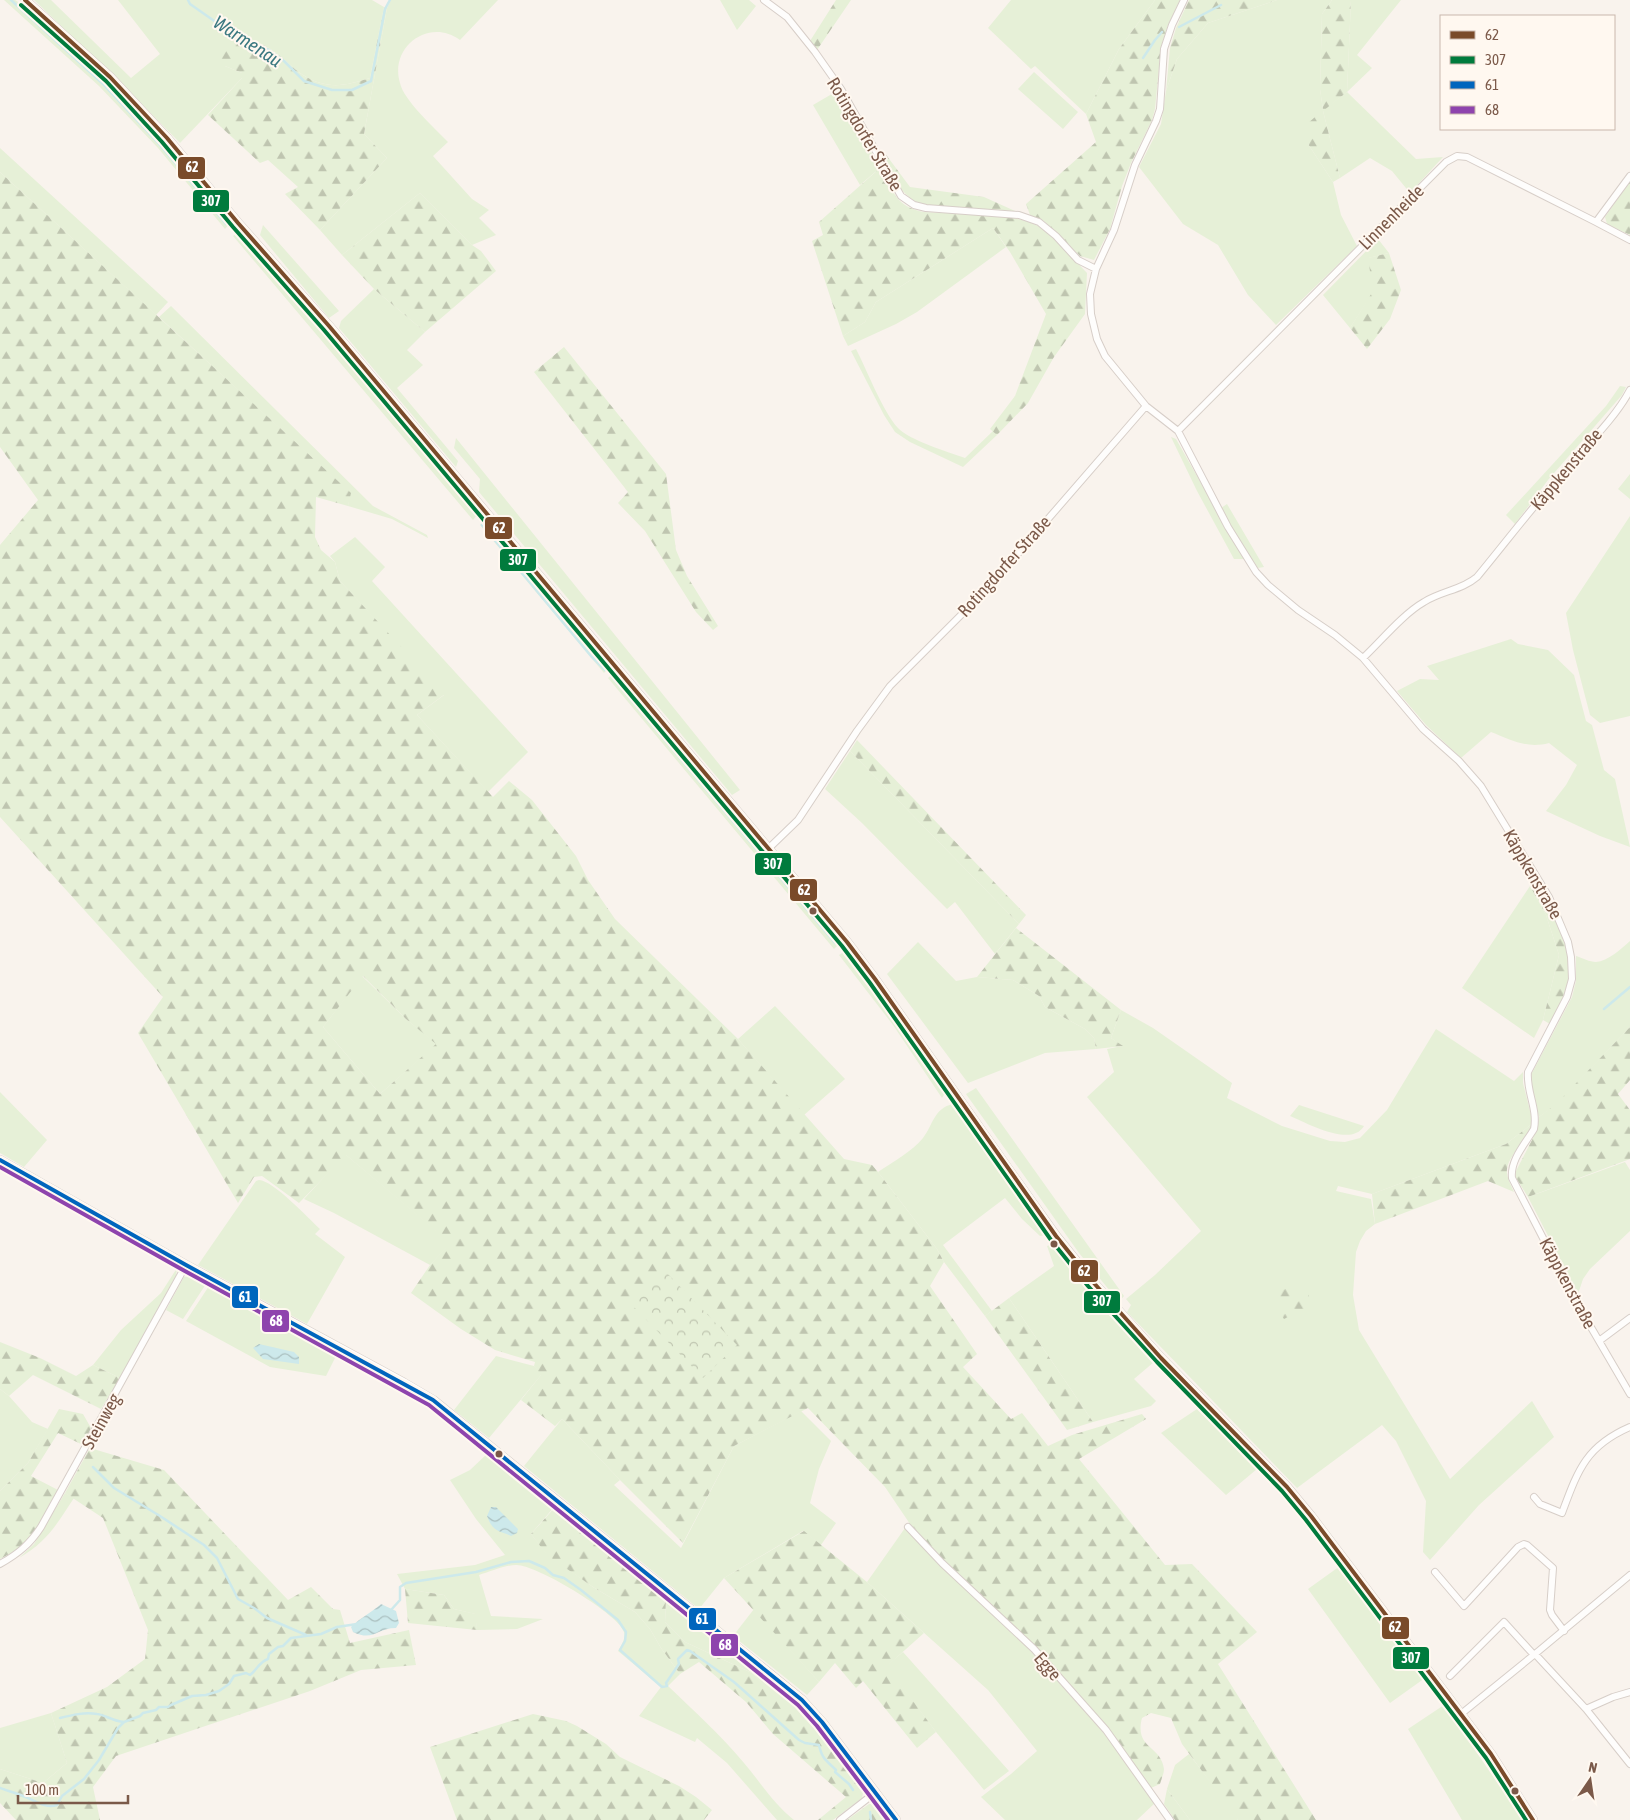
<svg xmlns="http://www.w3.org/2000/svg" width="1630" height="1820" font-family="'Asap Condensed',sans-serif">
	<defs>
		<pattern id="forest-firs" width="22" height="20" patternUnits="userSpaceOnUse" patternTransform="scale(1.25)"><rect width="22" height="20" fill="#e6f0d7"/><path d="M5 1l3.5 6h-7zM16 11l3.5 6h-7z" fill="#bfc5b0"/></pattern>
		<pattern id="park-crowns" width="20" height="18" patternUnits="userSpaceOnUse" patternTransform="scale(1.25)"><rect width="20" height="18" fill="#e6f0d7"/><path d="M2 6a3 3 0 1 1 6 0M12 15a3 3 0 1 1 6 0" fill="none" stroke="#bfc5b0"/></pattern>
		<pattern id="water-waves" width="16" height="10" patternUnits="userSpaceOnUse" patternTransform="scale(1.25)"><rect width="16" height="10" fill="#cde9eb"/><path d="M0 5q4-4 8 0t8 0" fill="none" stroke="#abc0c0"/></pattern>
	</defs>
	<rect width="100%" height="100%" fill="#f9f3ed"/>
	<path fill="#e6f0d7" d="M4,0H15L18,2L104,82L168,151L230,223L225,229L158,148L99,86Z
		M34,0H51L131,78L160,54L118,0H372L384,7L370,78C345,86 327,90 303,75C292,68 283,57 272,50C260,42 246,38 233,31L225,66L242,73V78L180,143L123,85Z
		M391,0H498L460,40C429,17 389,47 400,83C404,101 435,128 448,142L433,156L472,199L489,210L479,218L496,235L472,245L420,193L342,255L320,230L387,158L364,134L387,8Z
		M720,0H749L756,6L737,30Z
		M1011,0H1155L1119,49L1086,114L1035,66L1031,69L988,28Z
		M1277,0H1332L1322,14L1320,89L1323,110L1347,92L1351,0H1401L1357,55L1372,68L1347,92L1416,159L1443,157L1410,193L1392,171L1370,158L1340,178L1323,111L1308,144L1333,182L1341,215L1357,246L1276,325L1248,295L1218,245L1183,224L1139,167L1161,124L1166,91L1177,59L1208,23Z
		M1034,72L1078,112L1063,129L1018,89Z
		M837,91L880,168L860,185L813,105Z
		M0,148L168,302L156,315L0,172Z
		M263,225L339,311L329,318L260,235Z
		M993,228L1006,247L917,312L896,324L848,346L843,336L865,322L876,302Z
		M238,232L477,515L473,520L233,236Z
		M1378,239L1389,253L1369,258L1374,291L1350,328L1323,295Z
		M374,289L425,332L407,350L423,365L397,388L458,461L456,467L339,328L341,321Z
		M171,306L373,506L427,535L428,538L392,519L348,506L350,493L159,317Z
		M856,349C867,370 883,412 898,428C909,440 948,452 965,458L993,431L997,435L963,467L910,442L895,432L884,415L851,351Z
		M1620,386L1626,387L1622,395L1548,480L1515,524L1506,515L1606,406Z
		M1171,437L1176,439L1244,559H1234L1197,491Z
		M456,438L740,790L732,795L479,492L480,479L454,448Z
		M1630,474V499L1618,489Z
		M1227,504L1264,567L1258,568L1230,526L1221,508Z
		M1630,516V716L1600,723L1590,715L1573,650L1566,613Z
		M484,521L608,668L604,673L480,525Z
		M355,537L385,567L372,581L528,752L488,792L417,715L444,695L340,581L335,562L330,556Z
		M1511,639L1518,644L1548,650L1574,675L1586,721L1592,725L1604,770L1615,779L1630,847L1600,836L1546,811L1566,785L1577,765L1549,743C1527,749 1511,740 1491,732L1461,758L1426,725L1397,691L1420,679L1439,680L1427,666Z
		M613,674L838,945L834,949L608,678Z
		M850,751L1019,924L995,954L955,902L947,909L862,823L825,789Z
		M1530,886L1546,915L1559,955L1543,1020L1534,1038L1462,988Z
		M1630,941V1027L1556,1105L1539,1117L1530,1081L1532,1073L1572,997L1576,981V956C1582,958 1590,962 1596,962C1608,961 1621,949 1630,941Z
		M918,942L956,981L977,977L1013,980L1039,996L1045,1007L1085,1029L1094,1038L1096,1049L1045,1053L968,1083L887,974Z
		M844,952L945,1093L942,1098L893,1025L839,955Z
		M362,976L406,1019L437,1044L380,1094L323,1027Z
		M775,1006L845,1079L804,1115L738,1039Z
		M1121,1010L1153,1028L1232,1083L1227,1098L1282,1126L1330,1141L1345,1142L1360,1138L1387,1110L1436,1029L1514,1081L1523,1072V1083L1533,1123L1506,1144L1372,1194L1338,1186L1336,1191L1371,1199L1375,1224L1366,1231L1360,1241L1356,1252L1353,1295L1359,1330L1450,1479L1532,1401L1554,1437L1479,1505L1430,1560L1423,1552L1426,1501L1396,1441L1382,1425L1297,1488L1127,1312L1131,1305L1126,1299L1155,1275L1201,1231L1087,1097L1114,1072L1107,1049L1122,1046L1111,1038Z
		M976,1088L1124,1296L1119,1302L1079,1253L966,1094Z
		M0,1092L47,1140L24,1167L0,1153Z
		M953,1104L1046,1235L1040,1236L1022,1219L1005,1198L943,1245L992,1311L985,1316L944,1262L937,1249L878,1172C891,1163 913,1151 923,1138C933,1125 934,1108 953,1104Z
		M1299,1105L1364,1126C1351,1148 1307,1123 1290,1116Z
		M345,1154L451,1243L430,1265L334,1213L304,1199Z
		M1625,1162L1630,1170V1231L1590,1269L1583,1279L1578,1294L1528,1197Z
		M259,1180C274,1181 307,1217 320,1229L315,1234L345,1257L307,1324L198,1265L256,1181Z
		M1052,1244L1119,1324L1154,1362L1134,1379L1156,1401L1151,1406L1093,1422L1009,1298L1054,1266L1047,1246Z
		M177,1268L176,1276L120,1378L93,1365L121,1330L161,1293Z
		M190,1276L206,1284L183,1319L166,1310L184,1277Z
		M209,1286L338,1352L326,1376L270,1367L186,1321Z
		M496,1356L534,1366L542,1374L489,1438L454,1410Z
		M0,1389L9,1396L32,1422L48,1429L28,1463L0,1491Z
		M1197,1409L1257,1469L1226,1495L1161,1433Z
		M801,1411L831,1441L819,1469L810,1503L836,1523L821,1545L803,1531L724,1578L699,1609L524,1466L562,1419L620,1480L614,1485L681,1548L734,1446Z
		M489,1452L555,1506L531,1534L547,1554L593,1587L635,1612L650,1629L661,1648L680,1674L668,1686C694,1711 721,1735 744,1763C761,1783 773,1803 794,1820H777L727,1763L697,1738L695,1742L639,1716L661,1687L618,1651C622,1644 627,1637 623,1630C615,1612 535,1564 516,1565C506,1565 489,1572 479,1575L491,1616L543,1619L517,1629L477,1630L475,1614L454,1609L444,1595L405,1589L397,1574L475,1565L505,1555L476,1519L450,1480L470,1470Z
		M65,1493L74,1498C56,1525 48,1541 19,1558L34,1544Z
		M905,1528L940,1565L1032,1652L1103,1732L1155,1803L1137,1820H1005L981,1797L1011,1774L1037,1751L988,1690L867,1582Z
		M1340,1566L1425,1678L1390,1703L1308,1589Z
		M666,1599L791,1697L780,1703L752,1673L685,1642L665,1622Z
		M754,1609L819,1682L807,1695L733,1636Z
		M903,1652L1009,1771L984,1790L936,1732L886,1666Z
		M1444,1705L1523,1820H1462L1408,1729Z
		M51,1713L67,1763L43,1783L0,1769V1728Z
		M1189,1754L1236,1815L1238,1820H1190L1167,1789L1175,1765Z"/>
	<path fill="url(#forest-firs)" fill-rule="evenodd" d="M836,0H851L817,50L810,41Z
		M1155,0H1180L1168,25L1161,47L1155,109L1152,120L1131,163L1122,186L1110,229L1094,260L1080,256L1044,221L1030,215L1026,204L1096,142L1086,114L1119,49Z
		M1189,0H1277L1208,23L1177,59L1166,91L1170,48L1176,28Z
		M1332,0H1351L1347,92L1323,111L1340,178L1333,182L1308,144L1307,124L1323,110L1320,89L1322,14Z
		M384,7L387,8L364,134L387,158L320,230L285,194L298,187L268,160L260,163L208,115L242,78V73L225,66L218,55L222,46L233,31C246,38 260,42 272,50C283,57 292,68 303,75C327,90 345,86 370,78Z
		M884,152L910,187L984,197L1015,211L926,206C900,197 894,178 881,155Z
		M880,168C893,191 896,207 924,212C956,214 1010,211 1038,226C1055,234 1073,259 1087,273L1085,314L1054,357L1028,403L997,435L990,429L1015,396L1046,314L1010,252L993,228L876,302L865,322L843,336L812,241L823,235L819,222Z
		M0,172L351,493L348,506L316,497L315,537L321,550L335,562L340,581L445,694L417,715L493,797L509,781L532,800L576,856L588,880L615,919L738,1039L844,1159L872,1165L878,1172L937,1249L944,1262L930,1286L977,1354L963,1367L1011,1419L1022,1413L1048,1446L1072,1435L1142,1414L1146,1419L1079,1459L1165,1565L1192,1564L1257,1632L1218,1664L1316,1820H1238L1182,1744L1171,1718L1151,1713L1142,1718C1134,1749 1161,1745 1164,1769C1164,1774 1161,1780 1160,1784L1151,1788L1037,1648L944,1560L910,1524L885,1487L808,1408L734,1446L683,1543L620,1480L562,1419L555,1426L521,1400L541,1375L534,1366L535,1362L495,1350L461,1329L411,1293L430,1265L450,1243L346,1155L299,1203L262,1176L254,1177L238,1203L138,1033L163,997L0,817V545L38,500L0,447ZM363,976L406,1019L436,1044L380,1094L323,1027Z
		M1630,181V235L1607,224L1605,217Z
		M420,193L472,245L481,251L496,271L425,332L374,289L342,255Z
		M1389,253L1401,290L1390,319L1367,349L1350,328L1373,291L1368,258Z
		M564,347L666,474L676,550L687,576L718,626L713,630L696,612L645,531L618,503L628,492L534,372Z
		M857,740L1026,915L1019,924L850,751Z
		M1533,883H1537C1555,914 1577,952 1566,989C1562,1001 1555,1012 1550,1024L1543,1020L1559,955L1546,915L1530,886Z
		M1016,928L1121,1010L1111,1038L1123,1046L1096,1049L1094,1038L1085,1029L1045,1007L1039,996L1013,980L977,977Z
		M1630,1027V1080L1618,1094L1630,1110V1159L1528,1197L1516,1178L1515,1173L1535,1134L1539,1117L1556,1104Z
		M1533,1123C1528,1138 1508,1156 1507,1169C1506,1177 1511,1185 1514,1192L1488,1181L1375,1224L1372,1194L1506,1144Z
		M1305,1285L1312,1305L1284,1319L1267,1293Z
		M1009,1298L1093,1422L1067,1430L985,1316Z
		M0,1342L40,1358L76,1376L93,1365L120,1378L101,1409L33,1375L9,1396L0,1389Z
		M59,1409L83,1414L91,1428L83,1445L58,1433L31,1476L58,1490C41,1522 34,1543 0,1559V1491L28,1463Z
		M90,1448L164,1470L288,1600L311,1587L333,1609L340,1610L350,1643L409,1630L416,1665L361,1670L310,1691L116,1756L93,1787L100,1820H16L0,1803V1769L43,1783L67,1763L51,1713L107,1687L145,1659L148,1630L103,1518L65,1493Z
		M556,1506L666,1599L665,1622L685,1642L752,1673L780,1702L791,1697L819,1724L864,1788L862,1798L833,1820H818L846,1797L773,1734L746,1702L699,1662L680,1674L661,1648L650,1629L635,1612L593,1587L547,1555L531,1534Z
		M804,1531L867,1582L924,1633L887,1666L936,1732L917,1748L863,1681L856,1688L835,1663L819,1682L724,1578Z
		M405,1589L444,1595L454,1609L476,1614L477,1630L408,1623Z
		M533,1714L566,1721L577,1726L606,1744L620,1757L679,1786L696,1797L712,1810L704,1820H457L430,1747Z
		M1167,1789L1190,1820H1175L1164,1804Z
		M869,1804H876L888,1820H847Z"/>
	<path fill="url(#park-crowns)" d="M663,1269L737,1345L703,1378L629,1302Z"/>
	<path fill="url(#water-waves)" d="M259,1344L294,1352L299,1357V1364L263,1359L253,1348Z
		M491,1507H496L518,1529L517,1533L511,1536C498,1530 493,1532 487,1516Z
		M381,1604L396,1611L399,1623L396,1628C376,1628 374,1642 353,1632L351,1627C360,1618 372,1612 381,1604Z"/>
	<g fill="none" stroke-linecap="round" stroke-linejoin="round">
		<path stroke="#cde9eb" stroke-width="2.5" d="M11,0L102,83L160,145L226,224
			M188,0L190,4L243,41L269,50L284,61L304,81L332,90H352L371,81L385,9L390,0
			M1179,27L1221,5
			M1143,58L1155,40L1162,32
			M482,525L591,656L605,670
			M612,677L835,943
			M1604,1009L1630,987
			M93,1467L114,1488L160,1516L204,1545L217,1558L238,1599L254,1608L267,1618L306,1635
			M391,1610L400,1600V1587L406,1583L476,1572L511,1562L529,1561L545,1568L553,1575L564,1578L581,1590L618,1620L626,1632L625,1641L620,1650L662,1687L667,1686L666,1683L679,1664L678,1659L687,1650L690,1651L734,1682L799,1740L805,1743L819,1745C822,1759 826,1760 836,1770L835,1772L849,1784L853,1790
			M60,1718C72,1715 84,1712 97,1714C106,1715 112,1721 124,1722
			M0,1788C8,1791 16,1793 23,1796C34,1800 45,1809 57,1805L62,1796L84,1779L99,1760L118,1728L124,1722L140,1716L143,1713L156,1710L159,1707H168L171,1705L192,1696L206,1695L219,1691L229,1684L234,1676L246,1673L250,1675C257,1670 259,1662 268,1659L269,1654L278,1647L283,1646L291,1638L321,1634L337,1627L357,1624
			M870,1812L871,1820"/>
		<defs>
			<path id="street" d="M764,0L787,17L815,52L841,89L901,196L914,205L926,208L1019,215L1039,222L1056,236L1078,260L1096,269
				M1184,0L1172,25L1164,49L1160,109L1156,121L1135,165L1114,230L1096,269L1090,294L1091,314L1097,339L1105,356L1146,406L1178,431L1228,527L1256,572L1268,585L1298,610L1335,635L1363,658L1423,729L1459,761L1481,786L1549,897L1568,942L1571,957L1572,979L1567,997L1528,1072C1526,1091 1538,1109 1534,1129C1525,1144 1510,1160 1512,1178L1575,1300L1630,1394
				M1596,222L1630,240
				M1178,431L1446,162L1457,156L1467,157L1596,222L1630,176
				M1363,658C1381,641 1403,614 1424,602C1441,591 1462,590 1477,577C1505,543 1531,509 1560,476C1582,450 1615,419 1630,390
				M769,848L798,820L857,731L890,686L989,587L1146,406
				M1599,1341L1630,1318
				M1534,1497L1540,1504L1562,1513C1578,1470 1586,1446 1630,1427
				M908,1527L942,1563L1034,1649L1106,1730L1170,1820
				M0,1564C18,1554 30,1544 41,1527L186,1265
				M1435,1572L1464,1606L1518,1547L1524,1544L1527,1545L1553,1568L1550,1610L1552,1615L1564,1631
				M1535,1654L1586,1709L1613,1697L1630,1692
				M1450,1676L1504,1622L1534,1655
				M1586,1709L1630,1764
				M1461,1714L1535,1654L1630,1575
				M840,1820L876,1792"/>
			<path id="secondary" d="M25,0L110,77L167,138L238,223L329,326L847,942L875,979L1009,1170L1056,1236L1093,1282L1161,1358L1287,1487L1311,1516L1491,1754L1533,1820
				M0,1160L186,1265L404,1383L433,1400L802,1700L822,1722L896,1820"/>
		</defs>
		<use href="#street" stroke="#d7cec8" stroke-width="8"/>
		<use href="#secondary" stroke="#d9cfc9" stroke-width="10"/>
		<use href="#street" stroke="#fefdfc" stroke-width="6"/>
		<use href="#secondary" stroke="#fefdfc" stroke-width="9"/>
		<defs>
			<path id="bus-1" d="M25,0L110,77L167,138L238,223L329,326L847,942L875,979L1056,1236L1093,1282L1161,1358L1287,1487L1311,1516L1491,1754L1533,1820"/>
			<path id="bus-2" d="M21,5L106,81L162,142L233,227L324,330L842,946L870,983L1051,1240L1088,1286L1157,1362L1282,1491L1306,1520L1486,1758L1526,1820"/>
			<path id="bus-3" d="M0,1160L186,1265L433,1400L802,1700L822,1722L896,1820"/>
			<path id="bus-4" d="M0,1167L183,1270L429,1405L798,1705L817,1726L888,1820"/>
		</defs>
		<use href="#bus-1" stroke="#fff8f0" stroke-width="8"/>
		<use href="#bus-2" stroke="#fff8f0" stroke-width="8"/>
		<use href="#bus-3" stroke="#fff8f0" stroke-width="8"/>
		<use href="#bus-4" stroke="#fff8f0" stroke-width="8"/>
		<use href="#bus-1" stroke="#7a4b2a" stroke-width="4"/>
		<use href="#bus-2" stroke="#007b3d" stroke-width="4"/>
		<use href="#bus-3" stroke="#0065bd" stroke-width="4"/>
		<use href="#bus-4" stroke="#8e44ad" stroke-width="4"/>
	</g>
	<g fill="#7b5949" stroke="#fff8f0" stroke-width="2">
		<circle cx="813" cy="911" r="4.5"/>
		<circle cx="1054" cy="1244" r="4.5"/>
		<circle cx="499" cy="1454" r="4.5"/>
		<circle cx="1515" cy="1791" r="4.5"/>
	</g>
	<g text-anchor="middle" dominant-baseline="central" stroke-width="4" stroke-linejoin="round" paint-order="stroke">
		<g font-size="18" fill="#7b5949" stroke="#fff8f0">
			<text transform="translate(865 134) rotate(59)">Rotingdorfer Straße</text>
			<text transform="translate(1391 217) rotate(-45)">Linnenheide</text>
			<text transform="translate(1566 469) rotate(-50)">Käppkenstraße</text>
			<text transform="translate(1004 566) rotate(-48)">Rotingdorfer Straße</text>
			<text transform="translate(1533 874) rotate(60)">Käppkenstraße</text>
			<text transform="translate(1568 1283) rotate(62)">Käppkenstraße</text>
			<text transform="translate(101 1421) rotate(-61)">Steinweg</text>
			<text transform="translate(1048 1666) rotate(49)">Egge</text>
		</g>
		<g font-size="19" font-style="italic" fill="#3b7881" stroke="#fff8f0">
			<text transform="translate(248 41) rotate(33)">Warmenau</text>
		</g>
	</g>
	<g stroke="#fff8f0" stroke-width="2">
		<rect x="177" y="156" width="29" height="24" rx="5" fill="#7a4b2a"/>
		<rect x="192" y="189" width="38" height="24" rx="5" fill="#007b3d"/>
		<rect x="484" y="516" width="29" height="24" rx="5" fill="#7a4b2a"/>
		<rect x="499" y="548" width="38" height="24" rx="5" fill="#007b3d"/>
		<rect x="754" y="852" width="38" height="24" rx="5" fill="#007b3d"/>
		<rect x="789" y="878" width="29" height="24" rx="5" fill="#7a4b2a"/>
		<rect x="1070" y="1259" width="29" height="24" rx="5" fill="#7a4b2a"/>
		<rect x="231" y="1285" width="28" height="24" rx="5" fill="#0065bd"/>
		<rect x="1083" y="1290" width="38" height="24" rx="5" fill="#007b3d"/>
		<rect x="261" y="1309" width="29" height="24" rx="5" fill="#8e44ad"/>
		<rect x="688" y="1607" width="29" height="24" rx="5" fill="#0065bd"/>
		<rect x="1381" y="1616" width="29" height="24" rx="5" fill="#7a4b2a"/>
		<rect x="710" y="1633" width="29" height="24" rx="5" fill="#8e44ad"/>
		<rect x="1392" y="1646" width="38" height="24" rx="5" fill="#007b3d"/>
	</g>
	<g font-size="14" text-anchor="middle" font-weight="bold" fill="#fff">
		<text x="192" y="172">62</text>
		<text x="211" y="206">307</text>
		<text x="499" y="533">62</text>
		<text x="518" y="565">307</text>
		<text x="773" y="869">307</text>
		<text x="804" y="895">62</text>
		<text x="1084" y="1276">62</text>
		<text x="245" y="1302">61</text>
		<text x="1102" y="1306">307</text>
		<text x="276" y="1326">68</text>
		<text x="702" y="1624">61</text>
		<text x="1395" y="1632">62</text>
		<text x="725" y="1650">68</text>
		<text x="1411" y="1663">307</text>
	</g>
	<rect x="1440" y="15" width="175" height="115" fill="#fff8f0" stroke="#cab8ad"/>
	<rect x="1450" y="31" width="25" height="8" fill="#7a4b2a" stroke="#cab8ad"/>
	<text x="1485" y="40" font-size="15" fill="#7b5949">62</text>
	<rect x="1450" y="56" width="25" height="8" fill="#007b3d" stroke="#cab8ad"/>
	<text x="1485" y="65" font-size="15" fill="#7b5949">307</text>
	<rect x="1450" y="81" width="25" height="8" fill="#0065bd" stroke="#cab8ad"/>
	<text x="1485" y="90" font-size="15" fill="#7b5949">61</text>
	<rect x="1450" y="106" width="25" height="8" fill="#8e44ad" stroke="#cab8ad"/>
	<text x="1485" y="115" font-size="15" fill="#7b5949">68</text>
	<g transform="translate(1590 1780) rotate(13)" stroke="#fff8f0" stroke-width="4" paint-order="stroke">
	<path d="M0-4L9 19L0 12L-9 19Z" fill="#7b5949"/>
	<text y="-8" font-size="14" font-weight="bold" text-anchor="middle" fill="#7b5949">N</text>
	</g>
	<path d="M18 1795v8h110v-8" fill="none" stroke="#7b5949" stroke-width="2.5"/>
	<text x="25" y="1795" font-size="15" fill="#7b5949" stroke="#fff8f0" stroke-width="4" paint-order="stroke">100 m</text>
</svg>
